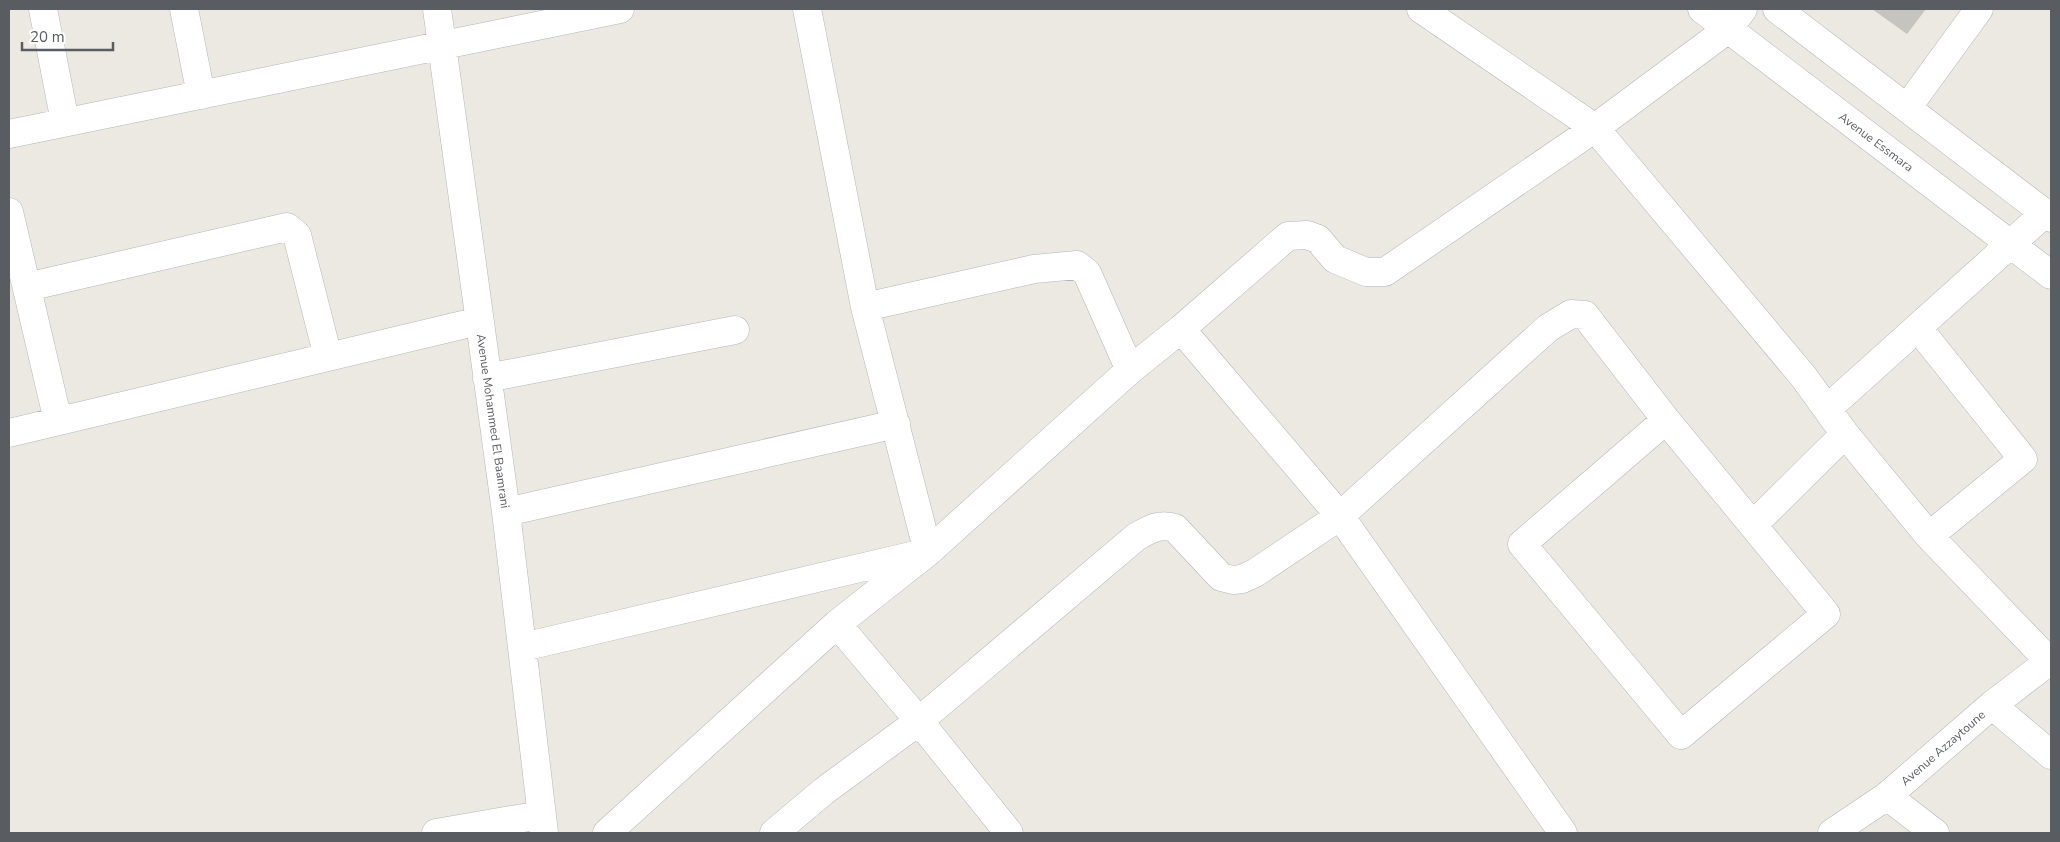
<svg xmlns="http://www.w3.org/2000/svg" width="2060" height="842" font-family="'Nunito Sans',sans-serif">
	<rect width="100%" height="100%" fill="#ebe9e1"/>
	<path fill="#c6c4be" d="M1872,9H1926L1907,34Z"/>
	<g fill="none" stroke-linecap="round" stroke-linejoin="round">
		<defs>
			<path id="minor" d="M43,9L65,122
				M184,9L201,95
				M437,9L506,512L544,833
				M1421,9L1595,128L1803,376L1845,434L1929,536L2049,661
				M1702,9L2051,275
				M1777,9L2051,218
				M1907,108L1979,9
				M9,134L620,9
				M9,212L58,421
				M27,287L287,227L297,235L328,357
				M865,307L1034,269L1077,265L1087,273L1130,370
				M1918,328L2023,459L1929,536
				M1181,329L1340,516L1563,833
				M487,378L735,330
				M1827,409L2045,213
				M9,433L479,321
				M506,512L896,424
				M1753,525L1845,434
				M837,624L919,721L1009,833
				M523,647L928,552L865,307L807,9
				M1992,705L2051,755
				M1887,796L1935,833
				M436,833L541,815
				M607,833L837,624L928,552L1130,370L1181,329L1288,236L1307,235L1318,239L1335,259L1366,272H1385L1595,128L1728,29L1743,9
				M774,833L824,791L919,721L1136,537C1150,529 1160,523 1175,528L1221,577L1233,580L1242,579L1255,573L1340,516L1548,328L1571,314L1585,315L1666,420L1826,614L1681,735L1522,544L1666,420
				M1832,833L1887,796L1992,705L2051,660"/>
		</defs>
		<use href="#minor" stroke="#b3b6ba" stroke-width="29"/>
		<use href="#minor" stroke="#fff" stroke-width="28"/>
	</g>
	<g text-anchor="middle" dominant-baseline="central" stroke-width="4" stroke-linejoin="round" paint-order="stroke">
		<g font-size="12" fill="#595c60" stroke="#fff">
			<text transform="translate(1876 142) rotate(37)">Avenue Essmara</text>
			<text transform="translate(493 421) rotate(82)">Avenue Mohammed El Baamrani</text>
			<text transform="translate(1943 748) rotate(-41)">Avenue Azzaytoune</text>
		</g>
	</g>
	<rect width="2060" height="842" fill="none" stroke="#595c60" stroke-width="20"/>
	<path d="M22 42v8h91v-8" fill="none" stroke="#595c60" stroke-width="2.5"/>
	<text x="30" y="42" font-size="15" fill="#595c60" stroke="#ffffff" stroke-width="4" paint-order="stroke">20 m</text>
</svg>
